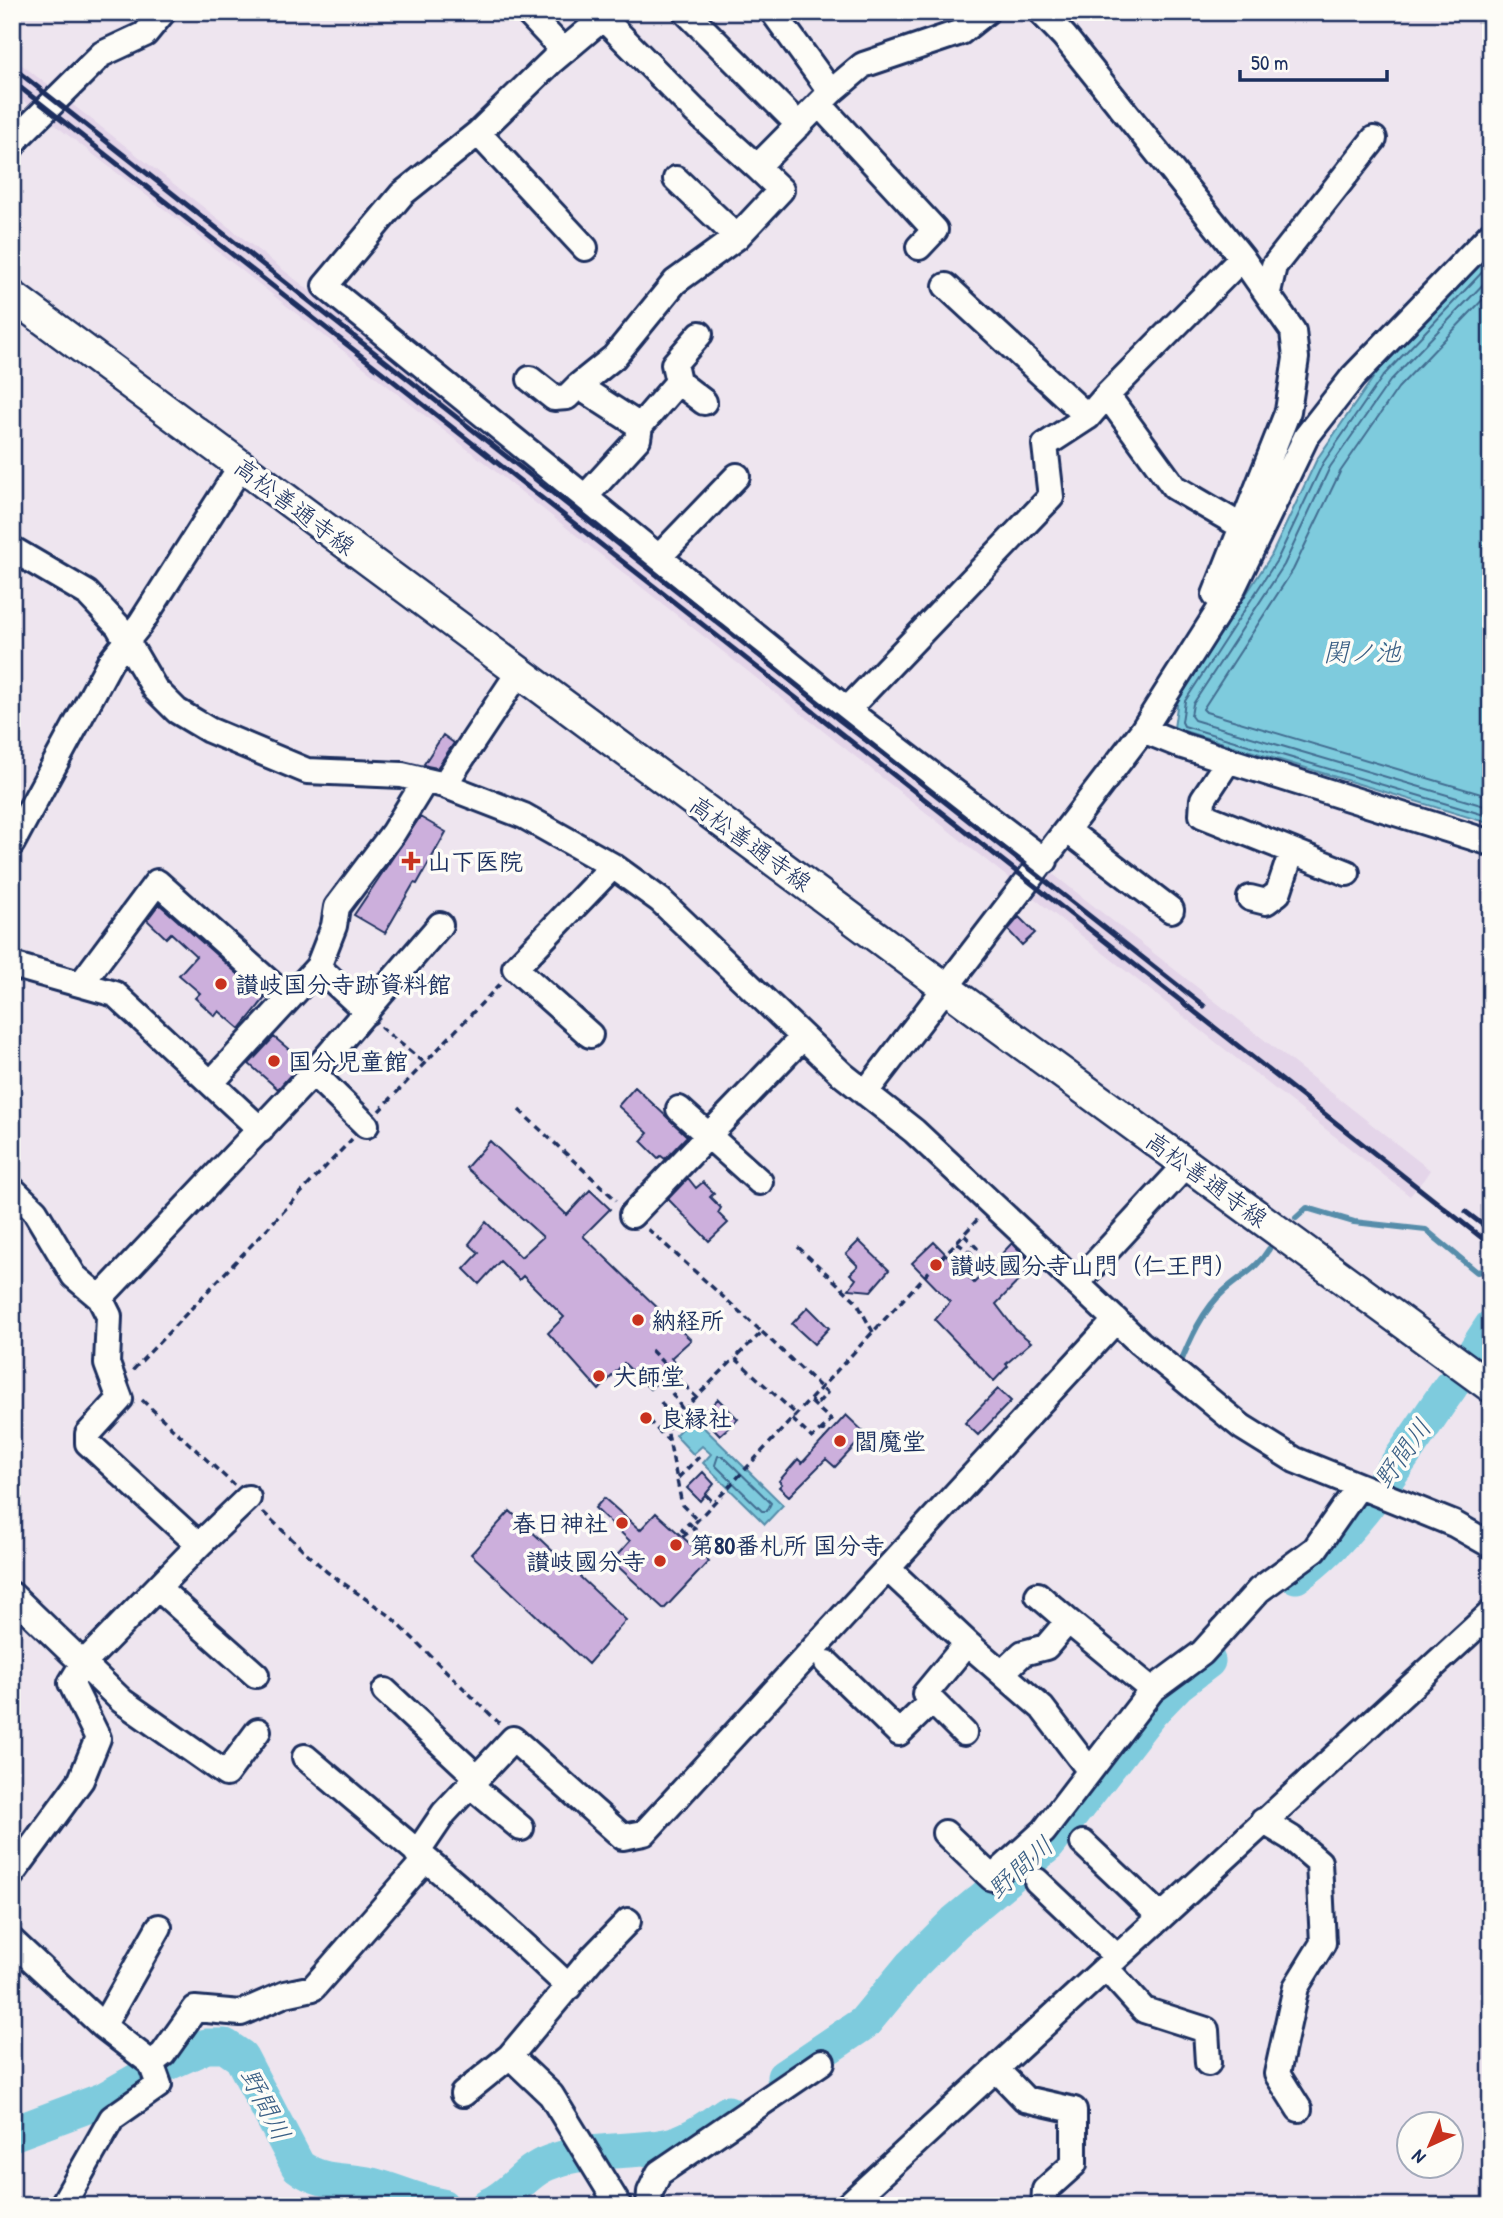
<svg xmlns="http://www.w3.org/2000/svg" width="1503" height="2218" font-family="'Patrick Hand','Klee One',sans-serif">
	<rect width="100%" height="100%" fill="#eee5ef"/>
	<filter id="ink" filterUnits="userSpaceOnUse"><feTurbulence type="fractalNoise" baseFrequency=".0143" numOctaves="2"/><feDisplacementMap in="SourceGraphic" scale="14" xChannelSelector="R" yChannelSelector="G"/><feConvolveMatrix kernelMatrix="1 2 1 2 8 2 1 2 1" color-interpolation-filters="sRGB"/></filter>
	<g filter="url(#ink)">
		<path fill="#e4d5e9" d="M12,57L1430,1170L1424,1179L1410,1196L168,212L12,92Z"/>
		<path fill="#7ecbdd" stroke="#568daa" stroke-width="2" d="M1491,253V824L1174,728L1178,699L1271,556L1317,459L1378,371Z
			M693,1417L783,1505L765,1524L703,1463L711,1454L702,1446L693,1454L675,1435Z"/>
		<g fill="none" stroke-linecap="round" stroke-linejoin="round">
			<path stroke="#436d91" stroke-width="2" d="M1491,263L1383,376L1323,463L1277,560L1185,701L1182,722L1184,726L1491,817
				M1491,276L1390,381L1330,467L1284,565L1193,704L1191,716L1194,720L1491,808
				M1491,291L1398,388L1340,472L1293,570L1203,709L1206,712L1491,797
				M718,1456H723L771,1503L767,1511H762L715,1465Z"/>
			<path stroke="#568daa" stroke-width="6" d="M1296,1218L1307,1208L1354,1222L1426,1230L1477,1272L1491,1269
				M1179,1367C1189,1341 1203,1309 1225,1290C1242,1275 1257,1269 1269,1249"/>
			<path stroke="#7ecbdd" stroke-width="35" d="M1476,1350L1491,1327
				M1296,1576C1356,1535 1408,1446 1451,1386
				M784,2077L864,2023L912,1965L955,1922L1048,1845L1151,1712L1178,1684L1208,1661
				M12,2134L103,2100L166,2064L206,2046H225L241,2057L298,2166C321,2184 345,2179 372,2185C396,2191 417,2202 442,2206
				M487,2206C511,2197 525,2171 548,2163C585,2148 628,2153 666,2146C689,2142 709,2126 728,2113"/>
		</g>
		<path fill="#ccafdc" stroke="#1b2f5e" stroke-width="2" d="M443,735L454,743L437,768L427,766L424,764Z
			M420,817L446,832L417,884L414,883L385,933L354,915Z
			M159,904L265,998L240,1029L219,1011L215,1016L195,998L200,993L179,975L196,956L171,933L166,938L147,920Z
			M1019,917L1035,933L1022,945L1008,930Z
			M274,1037L303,1061L278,1089L249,1064Z
			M635,1087L687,1136L665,1159L661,1156L658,1158L641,1141L648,1133L618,1106Z
			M490,1141L567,1215L590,1190L610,1209L583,1236L691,1340L671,1358L677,1364L650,1389L624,1363L599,1390L548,1333L564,1317L523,1276L519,1280L500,1261L479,1284L464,1269L479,1253L469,1244L486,1222L521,1257L543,1237L466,1168Z
			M688,1178L696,1188L703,1182L714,1193L710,1197L721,1208L718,1213L728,1223L709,1241L668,1199Z
			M859,1241L889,1270L871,1291L849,1289L856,1279L850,1274L858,1266L846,1254Z
			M934,1242L974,1283L1012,1243L1034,1265L996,1304L1015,1329L1031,1342L1006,1364L1008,1366L994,1381L935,1320L950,1302L912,1263Z
			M808,1307L829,1328L814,1344L792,1324Z
			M998,1389L1011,1401L978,1435L965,1423Z
			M718,1399L738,1419L720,1435L701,1415Z
			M846,1415L866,1434L835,1467L826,1459L789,1496L779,1487L782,1484L779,1481L798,1459L802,1463Z
			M703,1472L714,1484L700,1501L687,1488Z
			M604,1498L640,1530L656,1513L709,1561L664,1609L612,1561L630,1541L595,1508Z
			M510,1511L626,1620L588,1664L471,1554Z"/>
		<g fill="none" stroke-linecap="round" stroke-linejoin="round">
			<defs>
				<path id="minor" d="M527,12L564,51
					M599,12L603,18L552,61L478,133L402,194L325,286L847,710L1045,861
					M686,12L799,125
					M773,12L831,92
					M1041,12L1064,36L1242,258L1293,331L1296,358L1288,411L1215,595
					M603,18L695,111L757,167
					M819,104L935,230L919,247
					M478,133L585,248
					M12,146L18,137L102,54L145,34L163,12
					M676,179L737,237
					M946,286L1088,417
					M1268,292L1274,266L1374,139
					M700,334L674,364L678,382L704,402
					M530,379L554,398L567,397L578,386
					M640,426L678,382
					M585,497L638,439L640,426L578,386L614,357L675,282L737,237L781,190L757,167L831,92L863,65L961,32L986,12
					M1241,526L1174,487L1107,395L1242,258
					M12,549L87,593L118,626L155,689L177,711L209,730L307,771L402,775L444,785L524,816L613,866L660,900L843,1075L914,1131L1140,1343L1242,1427L1295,1460L1454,1524L1491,1545
					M659,557L737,476
					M847,710L1051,497L1045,445L1088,417L1107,395
					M1143,730L1183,746L1491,843
					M1228,761L1203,799L1202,815L1347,873
					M444,785L519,672
					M1068,831L1171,910
					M12,843L110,662L141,623L241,466
					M1250,898L1266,902L1278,893L1292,851
					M12,965L115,994L261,1130
					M318,967L367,1012
					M81,984L157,882L288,999
					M590,1035L515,968L613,866
					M313,1073L366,1125
					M212,1082L318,967L334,926L337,907L393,833L425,781
					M865,1093L1143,730L1232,590L1306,437L1353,377L1491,234
					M679,1109L760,1182
					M12,1189L35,1211L74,1276L100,1298L109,1316L107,1364L120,1399L88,1434V1443L199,1545L82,1665L71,1683L98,1738L81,1780L12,1874
					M632,1215L803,1037
					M1077,1283L1187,1164
					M100,1298L313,1073L440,925
					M199,1545L248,1498
					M888,1569L967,1643
					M158,1588L256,1675
					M12,1595L122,1701L226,1774L258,1731
					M1038,1595L1068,1621
					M827,1663L899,1733L932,1701
					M1002,1673L1023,1653L1046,1647L1068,1621L1152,1690
					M385,1691L477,1777
					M964,1733L925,1694L967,1643L1042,1708L1090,1771
					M305,1757C394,1833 485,1906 569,1987
					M470,1785L521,1828
					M1263,1821L1291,1838L1319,1862L1323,1943L1296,1987L1277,2074L1299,2109
					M945,1833L992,1878L1044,1831L1152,1690L1202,1653L1259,1590L1315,1549L1359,1486
					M1083,1843L1161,1917
					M417,1853L444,1813L513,1739L623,1837L644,1833L1116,1320
					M1037,1881L1116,1956
					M12,1941L103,2026L151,2063L159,2085L112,2118L62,2206
					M1106,1968L1144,2010L1206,2030L1208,2063
					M103,2026L159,1927
					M510,2056L551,2095L619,2206
					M151,2063L163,2054L195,2009L241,2013L285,1994L313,1988L424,1861
					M997,2070L1025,2099L1074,2110V2164L1045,2190L1044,2206
					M463,2094L510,2056L592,1958L628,1921
					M649,2206L650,2192L659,2173L822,2062
					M847,2206L1491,1613"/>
				<path id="major" d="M12,296L931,977L1491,1387"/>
			</defs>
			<use href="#minor" stroke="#1b2f5e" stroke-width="30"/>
			<use href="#major" stroke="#1b2f5e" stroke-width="35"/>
			<path stroke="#1b2f5e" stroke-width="3.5" stroke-dasharray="7 5" stroke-linecap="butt" d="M380,1027L425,1063
				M519,1110L616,1200
				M379,1111L502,982
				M648,1229L762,1332L735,1358L796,1414
				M957,1243L971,1253L977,1248L964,1235
				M798,1247L856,1301L873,1332
				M762,1332L827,1393L818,1403L810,1401
				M651,1350L696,1397L735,1358
				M133,1370L352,1139
				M672,1393L683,1410
				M696,1397L667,1429L682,1505L697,1520
				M142,1400L234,1485
				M661,1402L673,1422
				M811,1402L831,1420L822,1429L829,1434
				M792,1419L812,1438L822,1429
				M648,1420L668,1440
				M678,1478L699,1457
				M706,1495L714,1503
				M263,1512L327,1572L389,1615L499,1723
				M686,1533L682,1530L689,1523L692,1526L725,1491L977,1220
				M682,1537L695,1528L692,1526"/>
			<use href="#minor" stroke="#fdfcf7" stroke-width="24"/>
			<use href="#major" stroke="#fdfcf7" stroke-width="30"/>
			<path stroke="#1b2f5e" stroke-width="5" d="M12,67L1204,1006
				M12,81L1491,1245
				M1466,1212L1491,1231"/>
		</g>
	</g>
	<g fill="#c8321e" stroke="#fdfcf7" stroke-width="2.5">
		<path d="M407.5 850.5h7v7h7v7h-7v7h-7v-7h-7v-7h7z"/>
		<circle cx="221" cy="984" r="7"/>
		<circle cx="274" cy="1061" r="7"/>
		<circle cx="936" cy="1265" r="7"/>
		<circle cx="638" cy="1320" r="7"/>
		<circle cx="599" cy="1376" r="7"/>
		<circle cx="646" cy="1418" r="7"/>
		<circle cx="840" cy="1441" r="7"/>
		<circle cx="622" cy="1523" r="7"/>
		<circle cx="676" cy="1545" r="7"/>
		<circle cx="660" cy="1561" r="7"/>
	</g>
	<g text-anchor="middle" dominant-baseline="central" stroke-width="7" stroke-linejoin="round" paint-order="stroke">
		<g font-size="24" fill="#1b2f5e" stroke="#fdfcf7">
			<text transform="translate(295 506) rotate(37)">高松善通寺線</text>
			<text transform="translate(751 843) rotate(36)">高松善通寺線</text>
			<text transform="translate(1207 1179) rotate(36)">高松善通寺線</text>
		</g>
		<g font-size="24" font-weight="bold" fill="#1b2f5e" stroke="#fdfcf7" text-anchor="start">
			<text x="427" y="861">山下医院</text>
			<text x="235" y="984">讃岐国分寺跡資料館</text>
			<text x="288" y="1061">国分児童館</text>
			<text x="950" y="1265">讃岐國分寺山門（仁王門）</text>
			<text x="652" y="1320">納経所</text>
			<text x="613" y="1376">大師堂</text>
			<text x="660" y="1418">良縁社</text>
			<text x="854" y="1441">閻魔堂</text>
			<text x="608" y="1523" text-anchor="end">春日神社</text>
			<text x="690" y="1545">第80番札所 国分寺</text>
			<text x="646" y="1561" text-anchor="end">讃岐國分寺</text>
		</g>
		<g font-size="26" font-style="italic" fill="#395e84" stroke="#fdfcf7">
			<text x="1362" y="651">関ノ池</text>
			<text transform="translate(1402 1453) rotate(-54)">野間川</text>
			<text transform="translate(1020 1867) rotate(-42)">野間川</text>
			<text transform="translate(266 2104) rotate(63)">野間川</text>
		</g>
	</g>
	<rect width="1503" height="2218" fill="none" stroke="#fdfcf7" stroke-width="42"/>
	<rect x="21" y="21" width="1461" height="2176" fill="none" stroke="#1b2f5e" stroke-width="2.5" filter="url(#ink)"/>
	<g transform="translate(1430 2145) rotate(224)"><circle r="33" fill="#fdfcf7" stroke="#a3aaba" stroke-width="2"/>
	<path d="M0-5L12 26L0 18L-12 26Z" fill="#c8321e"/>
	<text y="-10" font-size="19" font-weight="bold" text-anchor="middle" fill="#1b2f5e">N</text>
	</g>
	<path d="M1240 70v10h147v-10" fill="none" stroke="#1b2f5e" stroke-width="3.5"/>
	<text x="1251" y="70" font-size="21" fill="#1b2f5e" stroke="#fdfcf7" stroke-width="5" paint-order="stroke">50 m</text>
</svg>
